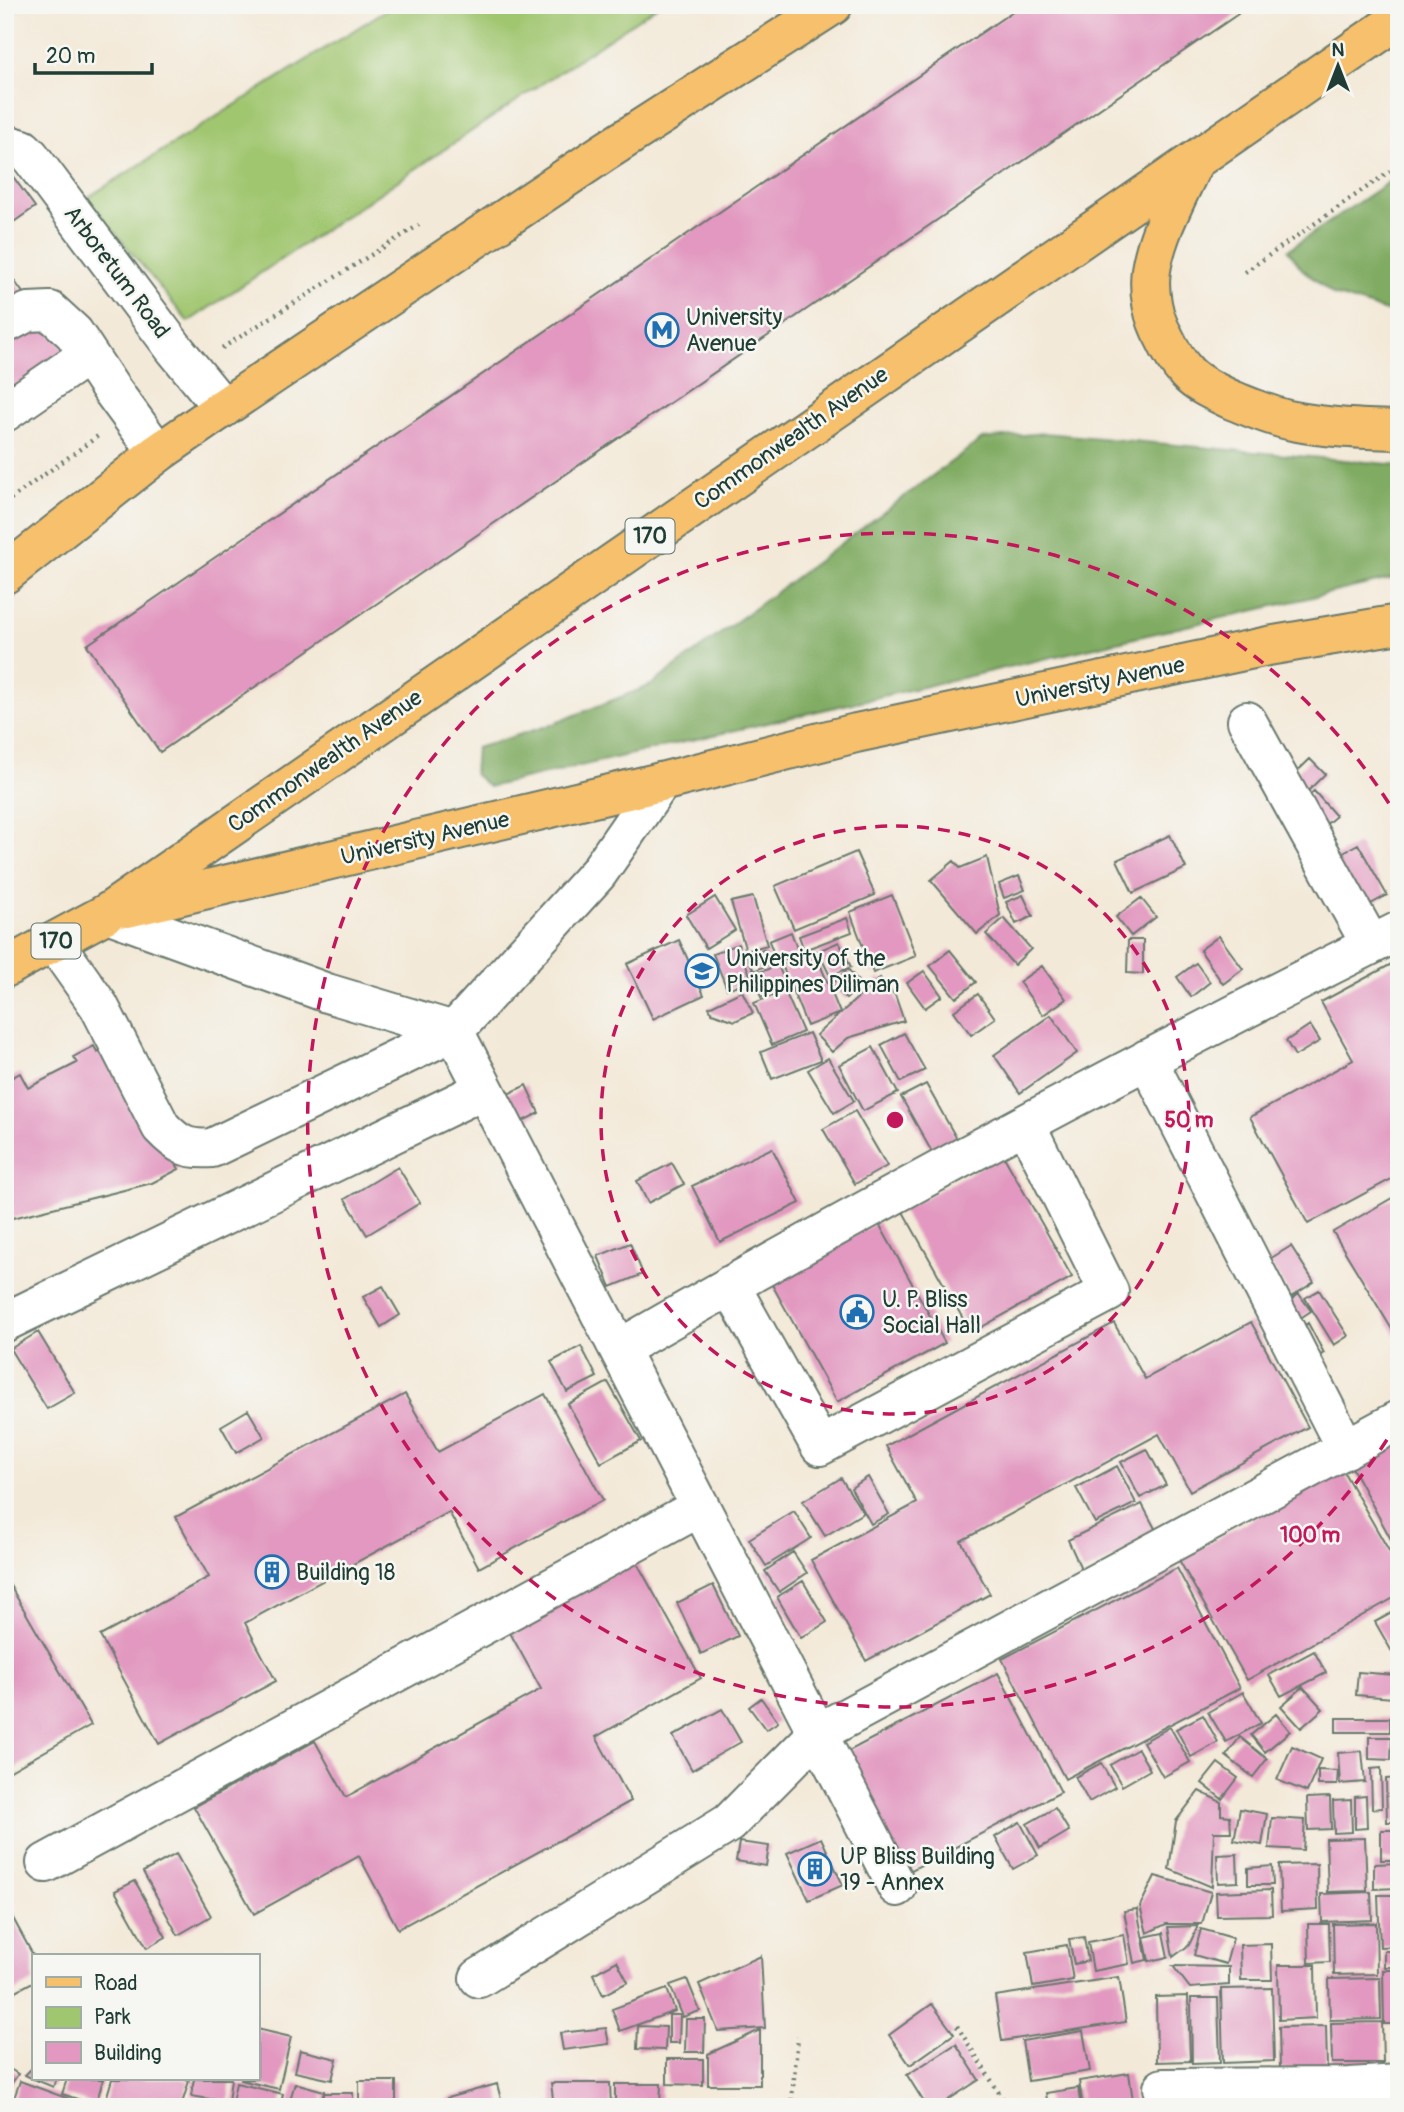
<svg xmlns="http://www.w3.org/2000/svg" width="1404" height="2112" font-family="Pangolin,sans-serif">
	<rect width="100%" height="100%" fill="#f6f6f2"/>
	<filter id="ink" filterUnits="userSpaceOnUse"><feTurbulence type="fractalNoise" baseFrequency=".0143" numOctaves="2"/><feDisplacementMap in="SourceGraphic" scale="14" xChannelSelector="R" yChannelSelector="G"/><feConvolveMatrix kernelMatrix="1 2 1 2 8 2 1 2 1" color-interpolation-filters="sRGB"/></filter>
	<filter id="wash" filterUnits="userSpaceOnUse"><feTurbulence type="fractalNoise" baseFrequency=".00686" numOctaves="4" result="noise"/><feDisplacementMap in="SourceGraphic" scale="28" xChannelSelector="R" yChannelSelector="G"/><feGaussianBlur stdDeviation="1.57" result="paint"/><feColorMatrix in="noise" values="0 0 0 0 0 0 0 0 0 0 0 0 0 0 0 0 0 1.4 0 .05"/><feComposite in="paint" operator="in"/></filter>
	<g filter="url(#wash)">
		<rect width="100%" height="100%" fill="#f3e9d8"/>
		<path fill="#a0c670" stroke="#608252" stroke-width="2" d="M394,5H659L188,322L87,198Z"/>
		<path fill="#80ab62" stroke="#50744b" stroke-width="2" d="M1399,175V315L1334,295L1302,269L1288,250Z
			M1044,433L1399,465V577L489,787L474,774L476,748L550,725L651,685L982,439Z"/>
		<g id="blocks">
			<path fill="#e298c0" d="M1022,5H1232L1238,14L160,752L87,645Z
				M9,171L35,207L5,228V174Z
				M5,268L66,352L5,395Z
				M1310,759L1325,774L1299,800L1284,784Z
				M1314,791L1336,816L1317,832L1296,807Z
				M1170,835L1186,868L1133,893L1117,860Z
				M1358,844L1387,895L1360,910L1331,859Z
				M856,852L875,895L794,929L775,886Z
				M987,857L1000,915L977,934L931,880L954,861L960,868Z
				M1019,876L1025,890L1004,898L999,884Z
				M892,895L916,956L873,973L850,912Z
				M1023,895L1033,916L1016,924L1006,902Z
				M715,897L735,930L706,948L686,915Z
				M753,897L767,945L746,951L731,902Z
				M1141,898L1156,917L1131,936L1116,917Z
				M847,918L852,932L804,950L799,936Z
				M1004,918L1031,949L1014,965L986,934Z
				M791,932L799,954L777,962L769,941Z
				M1219,936L1243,969L1223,984L1200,950Z
				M679,940L704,995L653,1019L627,964Z
				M1128,940H1143V974L1127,973Z
				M839,942L851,967L830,976L818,951Z
				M738,944L752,980L727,989L713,954Z
				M765,949L772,963L754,971L747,956Z
				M950,950L976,982L956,998L930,966Z
				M815,952L840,1013L807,1026L782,965Z
				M1399,960V1098L1397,1099L1399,1102V1175L1308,1224L1250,1117L1353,1060L1321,1002Z
				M1196,963L1210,982L1191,997L1177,977Z
				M778,965L787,988L761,997L753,975Z
				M1042,966L1066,999L1043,1015L1019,982Z
				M848,969L861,985L846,999L832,984Z
				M924,971L942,996L925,1008L907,983Z
				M880,978L895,995L904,1021L848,1038L832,1052L816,1035Z
				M742,991L753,1013L735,1021L712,1013L709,1007Z
				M785,991L803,1032L772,1045L754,1003Z
				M978,994L995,1018L971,1035L954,1011Z
				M1051,1015L1077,1053L1020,1093L994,1055Z
				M1310,1025L1320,1041L1295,1056L1286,1041Z
				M809,1033L821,1060L772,1079L761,1052Z
				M904,1033L925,1070L901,1082L881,1045Z
				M111,1045L179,1169L152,1183L5,1220V1081L20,1073L28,1088L77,1063L73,1057L94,1046L97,1052Z
				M873,1047L898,1093L863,1111L839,1065Z
				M828,1058L854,1101L834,1113L808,1070Z
				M926,1084L958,1141L933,1154L901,1097Z
				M526,1085L539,1113L513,1126L500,1098Z
				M855,1111L887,1166L855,1184L823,1129Z
				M772,1148L800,1203L720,1242L692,1186Z
				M1003,1155L1072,1277L971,1333L902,1210Z
				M672,1163L684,1184L648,1203L637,1181Z
				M398,1167L420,1203L367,1235L345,1199Z
				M1399,1194V1341L1333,1232Z
				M878,1222L945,1343L837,1402L770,1281Z
				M630,1243L643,1274L611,1287L598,1256Z
				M1291,1246L1314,1282L1291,1297L1268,1260Z
				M383,1286L400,1315L381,1327L363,1297Z
				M1319,1290L1348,1336L1334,1345L1305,1298Z
				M1299,1294L1311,1311L1296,1321L1284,1305Z
				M1251,1322L1308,1427L1190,1491L1159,1434L961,1541L990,1594L866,1661L811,1560L917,1503L886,1446L1114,1323L1145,1379Z
				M1308,1323L1324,1353L1315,1358L1299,1329Z
				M38,1332L75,1393L47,1409L10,1349Z
				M581,1346L597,1377L567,1392L551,1362Z
				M608,1382L641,1441L601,1463L568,1404Z
				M405,1394L438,1452L545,1394L603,1500L479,1568L449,1512L245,1623L276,1681L159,1744L100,1636L209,1577L176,1517Z
				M248,1410L264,1437L236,1453L221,1426Z
				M1399,1437V1554L1350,1464Z
				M1147,1449L1166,1485L1140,1498L1121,1462Z
				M1117,1466L1136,1503L1095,1523L1076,1488Z
				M1342,1469L1399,1568V1595L1247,1680L1179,1560Z
				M868,1477L889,1514L871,1524L851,1488Z
				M841,1478L863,1513L825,1536L803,1501Z
				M1142,1504L1159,1536L1083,1573L1068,1540Z
				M794,1511L811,1538L766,1566L749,1539Z
				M793,1552L807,1573L779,1592L765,1571Z
				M636,1561L701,1678L596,1737L631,1801L398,1929L359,1856L254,1914L194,1807L315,1741L346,1797L541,1689L509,1631Z
				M1177,1568L1240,1688L1065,1779L1002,1659Z
				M5,1577L91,1725L5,1774Z
				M803,1581L827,1622L801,1638L777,1597Z
				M713,1585L738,1636L701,1654L677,1603Z
				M1399,1609V1664L1375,1622Z
				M1314,1651L1326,1673L1281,1696L1269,1675Z
				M1358,1672L1395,1675L1393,1698L1356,1695Z
				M998,1673L1061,1792L900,1876L837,1757Z
				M1303,1687L1323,1709L1301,1728L1281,1706Z
				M1243,1692L1261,1723L1226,1742L1208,1712Z
				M761,1698L778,1722L766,1730L749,1707Z
				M722,1709L741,1742L692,1770L673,1736Z
				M1276,1714L1290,1731L1265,1752L1251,1735Z
				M1203,1715L1218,1742L1191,1757L1176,1729Z
				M1336,1718H1390V1732H1336Z
				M1395,1726H1399V1746H1395Z
				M1170,1727L1190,1762L1163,1777L1143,1742Z
				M1240,1737L1267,1759L1253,1777L1226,1756Z
				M1369,1737H1392L1391,1760L1369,1759Z
				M1292,1746L1321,1759L1307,1792L1277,1780Z
				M1138,1749L1150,1770L1122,1786L1110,1765Z
				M1362,1751L1365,1782L1340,1784L1338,1753Z
				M1101,1763L1115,1787L1089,1802L1075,1777Z
				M1218,1763L1238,1778L1222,1799L1202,1783Z
				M1381,1768L1382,1808L1372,1809L1371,1769Z
				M1318,1770L1338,1771L1337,1785H1318Z
				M1399,1778V1822H1387L1386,1779Z
				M1199,1791L1221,1802V1815L1230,1816L1231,1832H1214L1212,1887L1169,1869L1176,1821Z
				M1366,1796L1367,1828L1355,1829V1797Z
				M1330,1797L1331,1829L1308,1830L1307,1798Z
				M1351,1800L1352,1832L1334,1833L1333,1801Z
				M1055,1808L1069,1831L1040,1848L1027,1824Z
				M1240,1809L1267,1814L1262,1845L1234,1840Z
				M1272,1818L1305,1820L1303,1850L1269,1848Z
				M1020,1822L1038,1855L1013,1869L995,1837Z
				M1381,1830H1399V1860H1381Z
				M821,1838L843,1885L809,1900L787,1853Z
				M1365,1838L1367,1891L1328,1892L1326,1839Z
				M739,1842L769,1846L766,1866L736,1861Z
				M176,1854L211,1916L178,1935L143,1872Z
				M1237,1854L1238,1882L1218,1883L1217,1855Z
				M1399,1863V1888L1374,1889V1864Z
				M1317,1864L1318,1909L1281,1911L1279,1865Z
				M1272,1866L1273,1885H1248V1868Z
				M1155,1876L1211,1892L1202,1924H1166L1147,1933L1140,1906Z
				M135,1881L166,1937L147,1948L115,1891Z
				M1271,1890L1272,1915L1217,1916L1216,1892Z
				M1371,1892L1372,1920L1322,1922L1321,1894Z
				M1378,1895H1399V1946L1380,1947Z
				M8,1909L33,1955V1982L5,1997V1910Z
				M1137,1909L1147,1960L1134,1963L1124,1911Z
				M1376,1923L1377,1974L1334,1975L1333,1924Z
				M1308,1924H1329L1330,1962L1309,1963Z
				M1198,1926L1189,1945L1173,1957L1168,1927Z
				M1201,1929L1233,1938L1226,1964L1194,1955Z
				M1163,1933L1168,1957L1149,1961L1144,1937Z
				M1124,1935L1129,1964L1093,1971L1088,1942Z
				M1084,1937L1088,1961L1074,1964L1069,1939Z
				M1271,1944L1272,1980H1241L1240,1945Z
				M1067,1945L1073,1980L1033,1987L1027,1952Z
				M1384,1951H1399V1967H1384Z
				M761,1956L765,2028L718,2031L699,1984Z
				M617,1961L628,1982L603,1995L593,1974Z
				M1278,1965H1315L1316,2018L1279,2020Z
				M1173,1966L1229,1967V1985L1190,1988Z
				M1383,1970H1399V2024H1384Z
				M1119,1977L1126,2022L1002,2041L995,1996Z
				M1380,1978L1381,2019L1330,2020L1329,1979Z
				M687,1979L700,2011L683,2017L670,1985Z
				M1272,1988L1274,2061L1223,2063L1221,1989Z
				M667,1989L675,2011L620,2031L612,2009Z
				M1188,1996L1190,2061L1157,2062L1156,1997Z
				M1191,1998H1218L1220,2063L1192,2064Z
				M932,2004L954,2034L910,2065L889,2035Z
				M669,2015H680L679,2043H669Z
				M686,2019H705L704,2052H685Z
				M1382,2022L1383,2063H1332L1331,2023Z
				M638,2026L666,2027L665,2050L637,2049Z
				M1326,2026L1327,2068L1280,2069L1279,2027Z
				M606,2028L609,2044L563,2050L560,2033Z
				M257,2029L291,2037L279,2089L240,2080L257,2079Z
				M760,2030V2085H708V2054Z
				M1396,2030H1399V2067H1396Z
				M1083,2031L1090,2071L1028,2081L1022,2041Z
				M956,2044L979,2080L937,2107H927L907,2075Z
				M300,2050L337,2059L332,2080L295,2072Z
				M667,2059H703V2085L667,2084Z
				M5,2066L18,2074L5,2093Z
				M33,2067V2079L25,2075Z
				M1129,2073L1134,2107H1083L1079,2081Z
				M34,2079H56L53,2087Z
				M67,2079H103L96,2105L62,2094Z
				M112,2079H183L189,2081L181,2107H105L104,2106Z
				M194,2079H231L228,2102L191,2096Z
				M20,2081L69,2099L66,2107H19L12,2104Z
				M359,2081H396V2107H359Z
				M236,2083L283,2094L280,2107H231Z
				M295,2083L324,2091L320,2107H288Z
				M551,2083H610L611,2107H554Z
				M497,2084L503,2107H449L447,2098Z
				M615,2084H661L660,2107H615Z
				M1078,2088L1081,2107H1048L1046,2093Z
				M324,2093H353V2107H324Z
				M1138,2099L1161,2100V2107H1138Z"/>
		</g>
	</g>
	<g filter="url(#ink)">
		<use href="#blocks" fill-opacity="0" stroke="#69796d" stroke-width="2"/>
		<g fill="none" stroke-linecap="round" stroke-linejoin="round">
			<defs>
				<path id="minor" d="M5,144L23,149L30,156L174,348L223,408
					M5,324L28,312L50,311L74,333L111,389L158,453
					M5,412L88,355
					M1247,721L1371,945
					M107,913L327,993L454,1031L897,1887
					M54,942L99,1006L161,1127C178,1145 187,1150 212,1148L454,1031L598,873L661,782
					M1147,1059L1346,1449
					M730,1285L820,1446L1109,1292L1026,1125
					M5,1322L483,1090
					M619,1349C874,1202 1135,1063 1399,931
					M46,1863L700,1507
					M479,1978L729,1823L818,1733L1399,1420
					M1163,2088L1350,2087L1399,2084"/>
				<path id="major" d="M1194,161C1178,196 1157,232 1151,270C1148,292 1153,318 1164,337C1170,350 1177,362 1187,373C1198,385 1217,393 1232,400C1252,408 1272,417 1293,421C1327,428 1364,429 1399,430
					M5,574L158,453L223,408L603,153L833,5
					M127,908L661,782L856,733L1268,646L1399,624
					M5,968L107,913L1399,19"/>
			</defs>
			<use href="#minor" stroke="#69796d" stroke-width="42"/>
			<use href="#major" stroke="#69796d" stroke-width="42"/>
			<path stroke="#69796d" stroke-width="4.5" stroke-dasharray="2 5" stroke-linecap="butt" d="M1245,272L1399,165
				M222,348L419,225
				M5,503L98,436
				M957,2026L1008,2107
				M791,2107L798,2037"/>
			<use href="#minor" stroke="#fff" stroke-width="38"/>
			<use href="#major" stroke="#f7c06c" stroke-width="38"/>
		</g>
	</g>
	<g fill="none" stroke="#c2185b" stroke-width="3.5" stroke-dasharray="12 9">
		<circle cx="895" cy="1120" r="294"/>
		<path d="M1398 1422A587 587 0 1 1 1398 818"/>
	</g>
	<defs>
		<symbol id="metro-ring" viewBox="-11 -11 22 22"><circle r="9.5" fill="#f6f6f2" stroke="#1f6fb2" stroke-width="1.5"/><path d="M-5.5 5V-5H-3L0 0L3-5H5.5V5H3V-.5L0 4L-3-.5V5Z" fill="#1f6fb2"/></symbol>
		<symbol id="university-ring" viewBox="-11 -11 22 22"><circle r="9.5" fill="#f6f6f2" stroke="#1f6fb2" stroke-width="1.5"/><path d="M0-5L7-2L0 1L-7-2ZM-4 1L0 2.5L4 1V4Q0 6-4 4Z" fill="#1f6fb2"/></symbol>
		<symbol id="civic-ring" viewBox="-11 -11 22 22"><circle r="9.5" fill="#f6f6f2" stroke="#1f6fb2" stroke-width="1.5"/><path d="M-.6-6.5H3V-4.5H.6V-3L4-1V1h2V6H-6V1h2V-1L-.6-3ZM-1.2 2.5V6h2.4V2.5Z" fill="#1f6fb2"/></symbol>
		<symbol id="building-ring" viewBox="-11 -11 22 22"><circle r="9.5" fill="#f6f6f2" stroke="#1f6fb2" stroke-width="1.5"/><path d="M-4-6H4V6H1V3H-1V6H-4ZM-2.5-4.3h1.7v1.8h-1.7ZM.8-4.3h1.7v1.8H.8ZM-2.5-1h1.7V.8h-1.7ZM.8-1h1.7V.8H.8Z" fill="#1f6fb2"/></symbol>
	</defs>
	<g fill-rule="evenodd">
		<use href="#metro-ring" x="643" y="311" width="38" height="38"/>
		<use href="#university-ring" x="683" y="952" width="38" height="38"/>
		<use href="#civic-ring" x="838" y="1293" width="38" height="38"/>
		<use href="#building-ring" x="253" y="1553" width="38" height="38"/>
		<use href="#building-ring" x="796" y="1850" width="38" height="38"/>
	</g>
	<g text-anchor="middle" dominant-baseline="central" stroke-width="5" stroke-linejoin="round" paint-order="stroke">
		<g fill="#f6f6f2" stroke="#60746d" stroke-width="2">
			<rect x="625.5" y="518.5" width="49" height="35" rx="5"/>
			<rect x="31.5" y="923.5" width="49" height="35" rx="5"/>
		</g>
		<g font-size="21" font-weight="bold" fill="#1f3d34">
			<text x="650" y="536">170</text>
			<text x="56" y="941">170</text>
		</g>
		<g font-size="23" fill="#1f3d34" stroke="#f6f6f2">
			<text transform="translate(117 272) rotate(53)">Arboretum Road</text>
			<text transform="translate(791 438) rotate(-35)">Commonwealth Avenue</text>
			<text transform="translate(1100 682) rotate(-12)">University Avenue</text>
			<text transform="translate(325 761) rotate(-35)">Commonwealth Avenue</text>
			<text transform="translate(425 838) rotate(-13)">University Avenue</text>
		</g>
		<g font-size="23" fill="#1f3d34" stroke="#f6f6f2" text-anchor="start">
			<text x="686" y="317">University<tspan x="686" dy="26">Avenue</tspan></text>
			<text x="726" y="958">University of the<tspan x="726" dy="26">Philippines Diliman</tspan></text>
			<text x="882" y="1299">U. P. Bliss<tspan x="882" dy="26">Social Hall</tspan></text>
			<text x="296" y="1572">Building 18</text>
			<text x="840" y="1856">UP Bliss Building<tspan x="840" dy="26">19 - Annex</tspan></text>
		</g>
	</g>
	<circle cx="895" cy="1120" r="10" fill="#c2185b" stroke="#f6f6f2" stroke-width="3.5"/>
	<g font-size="21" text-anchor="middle" font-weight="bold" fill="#c2185b" stroke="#f6f6f2" stroke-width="5" stroke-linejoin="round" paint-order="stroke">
		<text x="1189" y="1127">50 m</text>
		<text x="1310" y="1542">100 m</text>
	</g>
	<rect width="1404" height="2112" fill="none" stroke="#f6f6f2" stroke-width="28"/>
	<rect x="32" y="1954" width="228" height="126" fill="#f6f6f2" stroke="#a0aca6" stroke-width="2"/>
	<rect x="46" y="1977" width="35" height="10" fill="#f7c06c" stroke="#a0aca6" stroke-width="2"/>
	<text x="94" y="1990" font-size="21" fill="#1f3d34">Road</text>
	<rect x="46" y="2007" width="35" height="21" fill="#a0c670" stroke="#a0aca6" stroke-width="2"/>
	<text x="94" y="2024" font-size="21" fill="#1f3d34">Park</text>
	<rect x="46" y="2042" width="35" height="21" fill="#e298c0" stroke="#a0aca6" stroke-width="2"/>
	<text x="94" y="2060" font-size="21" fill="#1f3d34">Building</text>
	<g transform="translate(1338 66)" stroke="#f6f6f2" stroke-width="5" paint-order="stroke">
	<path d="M0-5L12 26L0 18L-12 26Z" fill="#1f3d34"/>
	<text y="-10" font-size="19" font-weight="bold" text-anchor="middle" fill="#1f3d34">N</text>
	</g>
	<path d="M35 63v10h117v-10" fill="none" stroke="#1f3d34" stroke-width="3.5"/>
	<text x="46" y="63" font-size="21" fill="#1f3d34" stroke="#f6f6f2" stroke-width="5" paint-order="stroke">20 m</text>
</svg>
